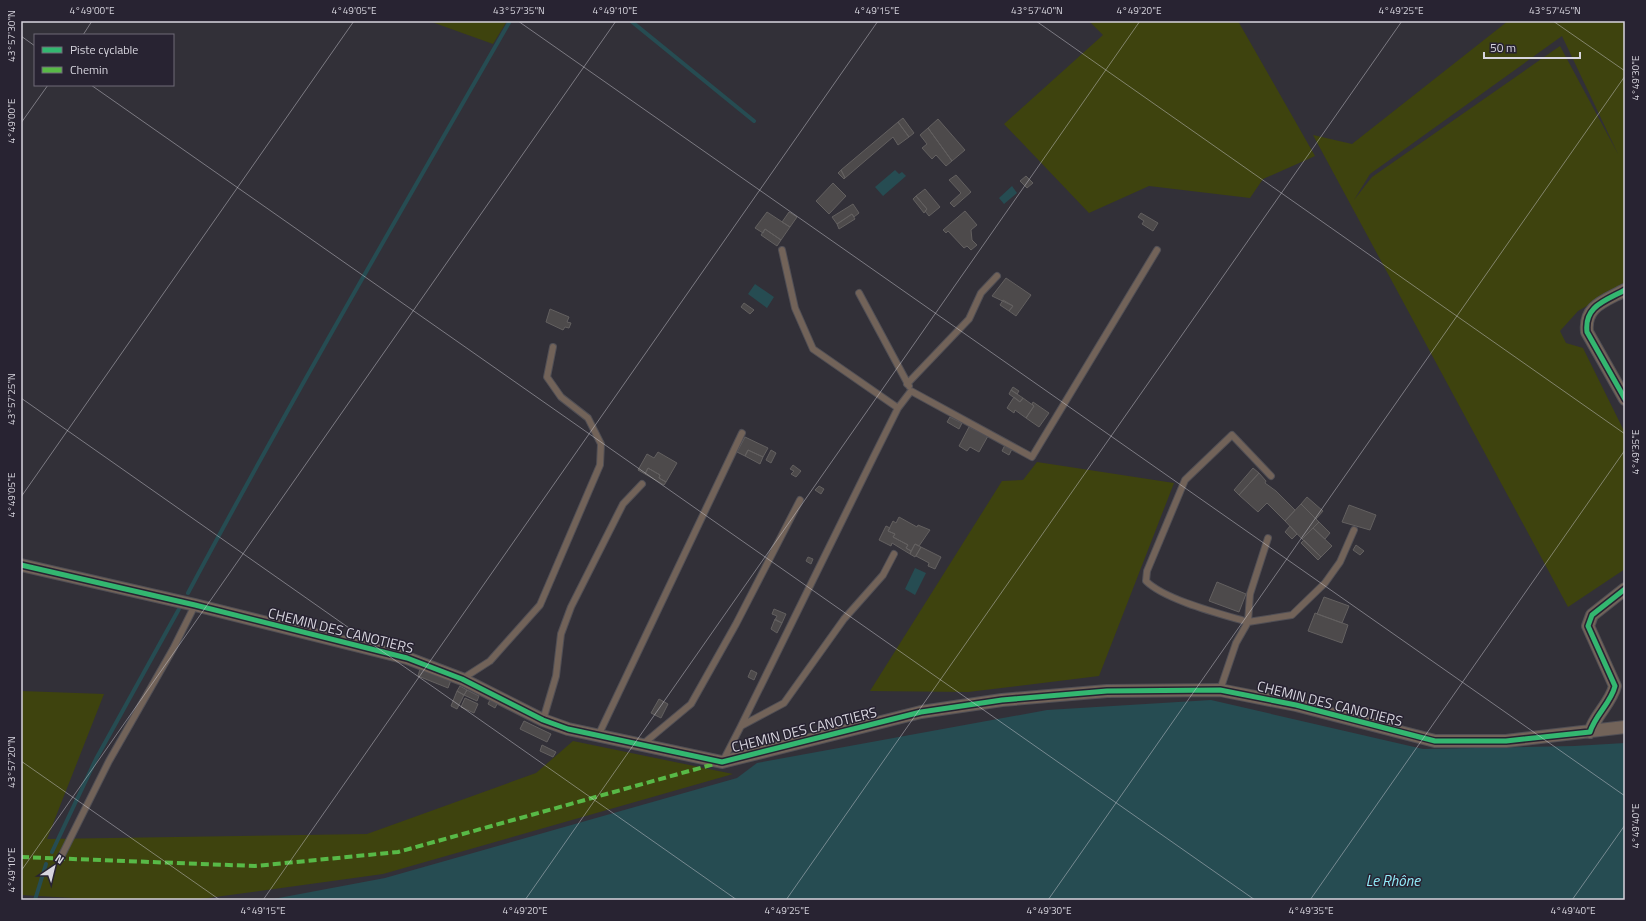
<svg xmlns="http://www.w3.org/2000/svg" width="1646" height="921" font-family="'Titillium Web',sans-serif">
	<rect width="100%" height="100%" fill="#323038"/>
	<path fill="#3e430e" fill-rule="evenodd" d="M429,21H507L493,44Z
		M1089,21H1238L1315,156L1263,179L1250,198L1149,186L1089,213L1004,124L1103,35Z
		M1508,21H1625V284L1578,311L1560,331L1566,343L1583,348L1625,433V569L1568,607L1313,135L1352,144ZM1562,36L1618,154L1560,46L1372,177L1354,200L1370,174Z
		M1037,462L1174,483L1099,676L968,692L870,691L1002,481L1023,480Z
		M21,691L104,694L47,839L367,834L536,773L573,741L733,774L383,874L193,900H108L21,895Z"/>
	<path fill="#264c52" d="M895,170L899,174L902,172L906,176L883,196L875,187Z
		M1012,186L1017,193L1004,204L999,198Z
		M755,284L774,297L767,308L748,294Z
		M915,568L926,573L915,595L905,589Z
		M1211,700L1423,749L1574,746L1625,743V900H268L385,878L737,778L757,763L1047,710Z"/>
	<g fill="none" stroke-linecap="round" stroke-linejoin="round">
		<path stroke="#264c52" stroke-width="4" d="M631,21L754,121
			M188,593C291,400 401,211 510,21
			M52,852L96,759L179,609
			M35,900L46,864"/>
	</g>
	<path fill="#4d4a4b" stroke="#636060" d="M903,118L914,133L909,137L898,122Z
		M938,119L965,150L952,161L928,128Z
		M898,122L909,137L898,145L893,137L845,178L841,170Z
		M928,128L952,161L946,166L936,155L932,159L922,148L927,144L920,135Z
		M841,170L845,178L844,179L838,173Z
		M956,175L971,192L954,207L950,203L961,193L949,180Z
		M1026,176L1033,183L1027,188L1020,181Z
		M833,183L846,196L829,214L816,201Z
		M925,189L940,207L929,216L925,211L927,209L916,196Z
		M916,196L927,209L924,213L913,199Z
		M853,204L859,213L854,217L852,214L837,224L832,217Z
		M965,211L977,225L971,230L972,240L977,245L971,250L967,246L964,248L948,231L946,233L943,230Z
		M767,212L790,227L781,240L765,229L763,233L755,228Z
		M789,212L797,217L790,227L782,222Z
		M1141,213L1158,223L1153,231L1142,224L1144,221L1138,217Z
		M852,214L855,219L839,229L837,224Z
		M765,229L781,240L777,246L761,235Z
		M1006,278L1031,295L1016,316L1009,311L1013,306L992,296Z
		M1003,300L1013,306L1009,311L1000,305Z
		M744,303L754,310L750,314L741,307Z
		M550,309L569,317L567,322L571,323L569,328L565,327L563,330L546,322Z
		M1013,387L1019,391L1017,394L1011,390Z
		M1011,390L1023,398L1020,402L1009,394Z
		M1014,397L1020,402L1023,398L1034,406L1026,418L1015,410L1014,413L1007,408Z
		M1033,402L1049,413L1039,427L1026,418L1034,406L1032,404Z
		M950,417L962,423L959,429L947,422Z
		M969,427L988,436L979,452L970,447L967,451L959,446Z
		M745,437L768,448L763,457L748,450L745,456L737,452Z
		M1005,445L1012,449L1009,455L1002,451Z
		M748,450L763,457L760,464L745,456Z
		M771,450L776,453L771,463L766,460Z
		M658,452L677,463L666,482L659,478L660,475L648,468L645,474L638,470L647,454L654,458Z
		M793,465L801,471L796,477L791,474L794,471L790,469Z
		M648,468L660,475L659,478L666,482L664,485L645,474Z
		M1253,468L1259,473L1239,495L1234,490Z
		M1259,473L1266,481L1265,483L1276,491L1295,510L1285,521L1267,503L1258,512L1239,495Z
		M819,486L824,489L821,494L815,490Z
		M1307,497L1323,511L1316,519L1301,504Z
		M1301,504L1319,522L1302,539L1285,521Z
		M1349,505L1376,515L1370,530L1342,522Z
		M899,517L917,527L918,525L930,530L919,546L915,544L911,551L906,548L908,545L893,537L895,534L888,531L893,521L896,523Z
		M1319,522L1330,533L1325,539L1313,528Z
		M886,526L890,528L888,531L895,534L893,537L908,545L906,548L911,551L910,554L892,543L891,546L879,540Z
		M1290,526L1297,534L1292,539L1285,532Z
		M1313,528L1332,546L1321,557L1302,539Z
		M1304,540L1321,557L1318,560L1301,543Z
		M915,544L921,547L915,557L910,554Z
		M1356,545L1364,551L1360,555L1353,550Z
		M921,547L941,557L935,569L928,566L929,563L916,556Z
		M808,557L813,559L811,564L806,561Z
		M1217,582L1246,594L1239,612L1209,601Z
		M1324,597L1349,606L1342,623L1317,614Z
		M774,609L786,614L782,623L775,620L777,616L772,614Z
		M1315,613L1348,625L1342,643L1308,631Z
		M775,619L782,623L777,633L771,629Z
		M420,669L451,680L448,688L418,676Z
		M751,670L757,673L754,680L748,677Z
		M460,686L467,690L464,695L457,691Z
		M467,690L479,696L477,701L464,695Z
		M457,691L464,695L457,709L451,706Z
		M465,698L478,704L474,713L461,707Z
		M491,698L498,702L495,708L488,704Z
		M659,699L668,704L661,718L651,713Z
		M524,721L551,734L547,742L520,729Z
		M542,745L556,752L553,757L540,751Z"/>
	<g fill="none" stroke-linecap="round" stroke-linejoin="round">
		<defs>
			<path id="service" d="M782,250L795,308L813,349L898,408
				M859,293L909,386
				M907,384L969,319L981,293L997,276
				M1268,538L1250,594L1248,622C1221,614 1165,600 1146,581L1147,571L1185,480L1232,435L1271,476
				M462,679L490,661L540,605L600,465L601,444L588,418L561,397L547,377L553,347
				M1220,690L1236,643L1248,622L1292,615L1325,583L1340,562L1354,530
				M543,720L556,676L561,634L571,607L623,504L642,484
				M741,726L874,456L898,408L911,391L1032,457L1157,250
				M598,736L742,433
				M643,744L691,704L736,624L800,500
				M723,761L741,726L784,703L844,619L883,575L894,554
				M60,859L109,761L173,649L195,605"/>
			<path id="minor" d="M1625,290C1605,301 1584,306 1587,332L1625,399
				M21,565L195,605L407,658L462,679L543,720L568,729L722,762L921,712L1002,700L1107,691L1220,690L1296,705L1435,741H1506L1625,727
				M1590,732C1595,715 1611,703 1615,686L1588,626L1592,615L1625,589"/>
		</defs>
		<use href="#service" stroke="#514f55" stroke-width="8"/>
		<use href="#minor" stroke="#514f55" stroke-width="14"/>
		<use href="#service" stroke="#726359" stroke-width="6"/>
		<use href="#minor" stroke="#726359" stroke-width="12"/>
		<path stroke="#58b947" stroke-width="4" stroke-dasharray="8 4" stroke-linecap="butt" d="M21,857L255,866L398,852L718,763"/>
		<defs>
			<path id="cycleway" d="M1625,290C1605,301 1584,306 1587,332L1625,399
				M21,565L195,605L407,658L462,679L543,720L568,729L722,762L921,712L1002,700L1107,691L1220,690L1296,705L1435,741H1506L1590,732C1595,715 1611,703 1615,686L1588,626L1592,615L1625,589"/>
		</defs>
		<use href="#cycleway" stroke="#282332" stroke-width="8"/>
		<use href="#cycleway" stroke="#33b770" stroke-width="5"/>
	</g>
	<path fill="none" stroke="#d7d5de" stroke-width="1" stroke-opacity="0.45" d="M518,21L1625,796M1036,21L1625,434M1553,21L1625,71M83,35L92,21M21,36L35,46M91,85L1255,900M21,123L48,85M21,398L737,900M21,497L354,21M21,761L220,900M21,871L616,21M263,900L878,21M525,900L1140,21M786,900L1402,21M1048,900L1625,76M1310,900L1625,450M1572,900L1625,825"/>
	<g text-anchor="middle" dominant-baseline="central" stroke-width="3" stroke-linejoin="round" paint-order="stroke">
		<g font-size="14" fill="#d7d5de" stroke="#282332">
			<text transform="translate(341 630) rotate(14)">CHEMIN DES CANOTIERS</text>
			<text transform="translate(1330 703) rotate(14)">CHEMIN DES CANOTIERS</text>
			<text transform="translate(804 729) rotate(-14)">CHEMIN DES CANOTIERS</text>
		</g>
		<g font-size="15" font-style="italic" fill="#92edfb" stroke="#282332">
			<text x="1393" y="880">Le Rhône</text>
		</g>
	</g>
	<rect width="1646" height="921" fill="none" stroke="#282332" stroke-width="44"/>
	<rect x="34" y="34" width="140" height="52" fill="#282332" stroke="#6e6a77"/>
	<rect x="42" y="47" width="20" height="6" fill="#33b770" stroke="#6e6a77"/>
	<text x="70" y="54" font-size="12" fill="#d7d5de">Piste cyclable</text>
	<rect x="42" y="67" width="20" height="6" fill="#58b947" stroke="#6e6a77"/>
	<text x="70" y="74" font-size="12" fill="#d7d5de">Chemin</text>
	<g transform="translate(54 867) rotate(35)" stroke="#282332" stroke-width="3" paint-order="stroke">
	<path d="M0-3L7 15L0 10L-7 15Z" fill="#d7d5de"/>
	<text y="-6" font-size="11" font-weight="bold" text-anchor="middle" fill="#d7d5de">N</text>
	</g>
	<path d="M1484 52v6h96v-6" fill="none" stroke="#d7d5de" stroke-width="2"/>
	<text x="1490" y="52" font-size="12" fill="#d7d5de" stroke="#282332" stroke-width="3" paint-order="stroke">50 m</text>
	<rect x="22" y="22" width="1602" height="877" fill="none" stroke="#d7d5de" stroke-width="1.5"/>
	<g font-size="10" text-anchor="middle" fill="#d7d5de">
		<text x="92" y="14">4°49'00"E</text>
		<text x="354" y="14">4°49'05"E</text>
		<text x="519" y="14">43°57'35"N</text>
		<text x="615" y="14">4°49'10"E</text>
		<text x="877" y="14">4°49'15"E</text>
		<text x="1037" y="14">43°57'40"N</text>
		<text x="1139" y="14">4°49'20"E</text>
		<text x="1401" y="14">4°49'25"E</text>
		<text x="1555" y="14">43°57'45"N</text>
		<text transform="translate(11 36) rotate(-90)" y="4">43°57'30"N</text>
		<text transform="translate(1635 78) rotate(-90)" y="4">4°49'30"E</text>
		<text transform="translate(11 121) rotate(-90)" y="4">4°49'00"E</text>
		<text transform="translate(11 399) rotate(-90)" y="4">43°57'25"N</text>
		<text transform="translate(1635 452) rotate(-90)" y="4">4°49'35"E</text>
		<text transform="translate(11 495) rotate(-90)" y="4">4°49'05"E</text>
		<text transform="translate(11 762) rotate(-90)" y="4">43°57'20"N</text>
		<text transform="translate(1635 826) rotate(-90)" y="4">4°49'40"E</text>
		<text transform="translate(11 870) rotate(-90)" y="4">4°49'10"E</text>
		<text x="263" y="914">4°49'15"E</text>
		<text x="525" y="914">4°49'20"E</text>
		<text x="787" y="914">4°49'25"E</text>
		<text x="1049" y="914">4°49'30"E</text>
		<text x="1311" y="914">4°49'35"E</text>
		<text x="1573" y="914">4°49'40"E</text>
	</g>
</svg>
